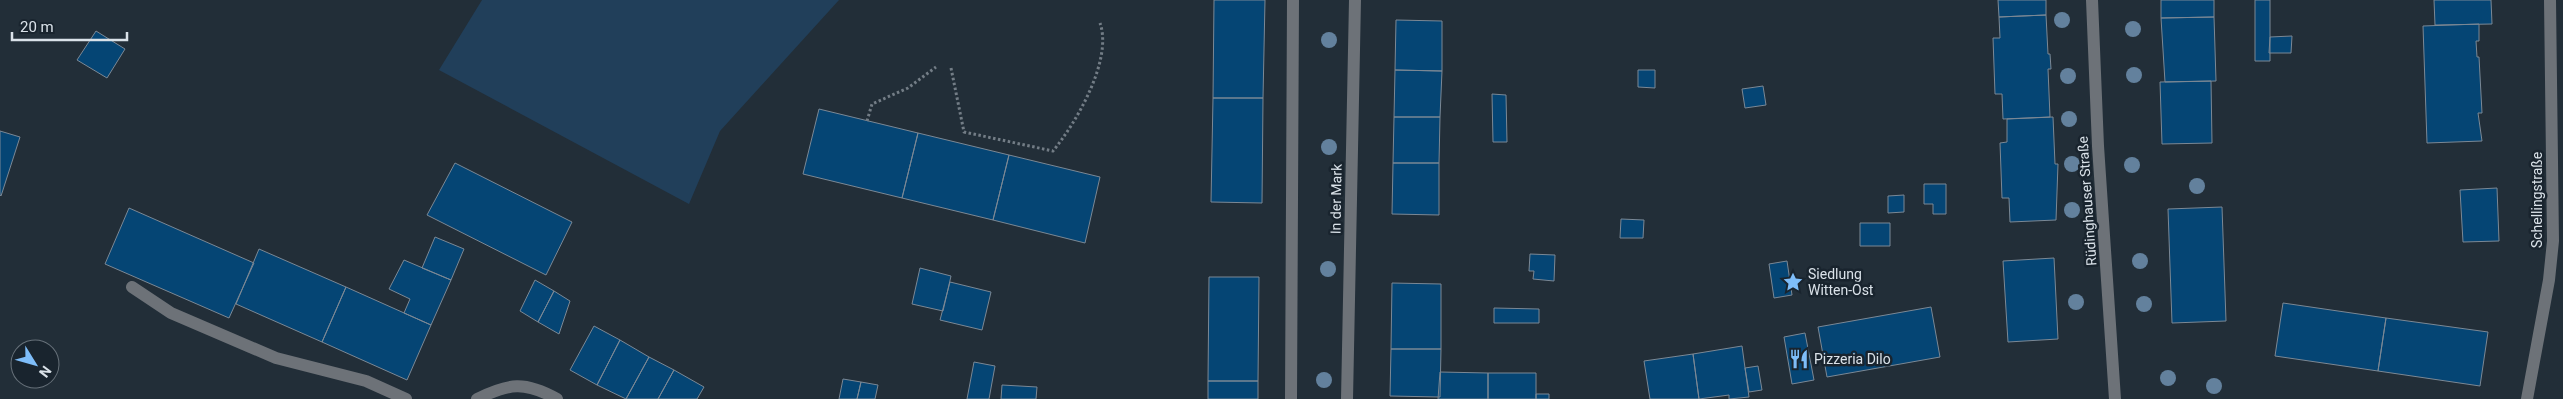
<svg xmlns="http://www.w3.org/2000/svg" width="2563" height="399" font-family="Roboto,sans-serif">
	<rect width="100%" height="100%" fill="#222e38"/>
	<path fill="#213f5a" d="M482,0H839L720,131L689,204L439,70Z"/>
	<path fill="#054574" stroke="#7b8895" d="M1214,0H1265L1263,98H1213Z
		M1998,0H2046V15L1999,17Z
		M2161,0H2214V17L2161,18Z
		M2255,0H2270V61H2255Z
		M2434,0H2491L2492,24L2435,25Z
		M2046,15L2048,54H2050L2051,69H2048L2050,117L2003,119L2002,94H1995L1993,38H2000L1999,17Z
		M2214,17L2216,81L2165,82L2161,18Z
		M1396,20L1442,21V71L1395,70Z
		M2479,24V41H2476L2477,57H2479L2482,113H2478L2482,141L2427,143L2423,26Z
		M96,31L125,49L107,78L77,60Z
		M2292,36L2291,53H2269L2270,37Z
		M1395,70L1442,71L1440,117H1394Z
		M1638,70H1655V88L1638,87Z
		M2211,81L2212,143L2162,144L2160,82Z
		M1763,86L1766,105L1745,108L1742,89Z
		M1492,94L1506,95L1507,142H1493Z
		M1213,98H1263L1262,203L1211,202Z
		M819,109L918,133L902,198L803,174Z
		M1394,117H1440L1439,163H1393Z
		M2053,117L2055,164H2058L2056,220L2010,222L2009,198H2002L2000,143L2007,142V119Z
		M0,131L20,137L1,196L0,195Z
		M918,133L1009,155L993,220L902,198Z
		M1009,155L1100,177L1085,243L993,220Z
		M455,163L572,222L546,275L427,215Z
		M1393,163H1439V215L1392,214Z
		M1924,184H1946V214H1933V204H1924Z
		M2497,188L2499,241L2463,242L2460,190Z
		M1904,195V212L1888,213V196Z
		M2222,207L2226,321L2172,323L2168,209Z
		M129,208L254,263L229,318L105,264Z
		M1621,219L1644,220L1643,238H1620Z
		M1860,223H1890V246H1860Z
		M435,237L464,249L451,280L422,268Z
		M259,249L346,287L322,342L236,304Z
		M1530,254L1555,255L1554,281L1533,279L1534,271H1529Z
		M2054,258L2058,339L2008,342L2003,261Z
		M404,260L451,280L431,325L404,313L410,299L389,289Z
		M1787,261L1792,295L1774,298L1769,264Z
		M920,268L951,276L943,311L912,304Z
		M1209,277H1259L1258,381H1208Z
		M535,280L554,291L538,322L520,311Z
		M950,282L991,292L982,330L940,320Z
		M1392,283L1441,284V349H1391Z
		M346,287L431,325L407,380L322,342Z
		M554,291L570,301L559,334L538,322Z
		M2283,303L2386,318L2378,371L2275,356Z
		M1931,307L1940,357L1827,377L1818,327Z
		M1494,308L1539,309V323H1494Z
		M2386,318L2488,332L2480,386L2378,371Z
		M594,326L620,340L597,385L570,370Z
		M1805,333L1814,380L1792,384L1784,337Z
		M620,340L649,357L626,399L597,385Z
		M1742,346L1749,397L1729,399V395L1699,399L1693,354Z
		M1391,349H1441L1440,397L1390,396Z
		M1693,354L1699,399H1650L1644,361Z
		M649,357L674,370L658,399H626Z
		M974,362L995,366L989,399H967Z
		M1758,366L1762,390L1749,392L1745,368Z
		M674,370L704,387L697,399H658Z
		M1440,372L1488,373V399H1438Z
		M1488,373H1536V399H1488Z
		M843,379L861,382L857,399H839Z
		M1208,381H1258V399H1208Z
		M861,382L878,385L875,399H857Z
		M1002,385L1037,387L1036,399H1001Z
		M1536,394H1549V399H1536Z"/>
	<g fill="none" stroke-linecap="round" stroke-linejoin="round">
		<path stroke="#737d86" stroke-width="3" stroke-dasharray="2.5 2.5" stroke-linecap="butt" d="M951,68L964,132L1053,151C1076,123 1113,60 1100,23
			M867,121L872,104L908,88L936,67"/>
		<path stroke="#6d7278" stroke-width="12" d="M2092,0L2098,146L2115,399
			M132,287L171,313L276,358L366,381L406,399
			M477,399C509,383 525,381 557,399
			M1291,399L1293,0
			M1347,399L1355,0
			M2527,399L2549,280L2553,241L2550,0"/>
	</g>
	<g fill="#63819d">
		<circle cx="2062" cy="20" r="8"/>
		<circle cx="2133" cy="29" r="8"/>
		<circle cx="1329" cy="40" r="8"/>
		<circle cx="2134" cy="75" r="8"/>
		<circle cx="2068" cy="76" r="8"/>
		<circle cx="2069" cy="119" r="8"/>
		<circle cx="1329" cy="147" r="8"/>
		<circle cx="2072" cy="164" r="8"/>
		<circle cx="2132" cy="165" r="8"/>
		<circle cx="2197" cy="186" r="8"/>
		<circle cx="2072" cy="210" r="8"/>
		<circle cx="2140" cy="261" r="8"/>
		<circle cx="1328" cy="269" r="8"/>
		<circle cx="2076" cy="302" r="8"/>
		<circle cx="2144" cy="304" r="8"/>
		<circle cx="2168" cy="378" r="8"/>
		<circle cx="1324" cy="380" r="8"/>
		<circle cx="2214" cy="386" r="8"/>
	</g>
	<defs>
		<symbol id="sight-bare" viewBox="-9 -9 18 18"><path d="M0-6L1.8-2.2L6-1.7L2.9 1.2L3.7 5.4L0 3.3L-3.7 5.4L-2.9 1.2L-6-1.7L-1.8-2.2Z" fill="#7ebdf9" stroke="#19242e" stroke-width="2.5" paint-order="stroke"/></symbol>
		<symbol id="restaurant-bare" viewBox="-9 -9 18 18"><path d="M-5-6h1v4h1v-4h1v4h1v-4h1v5L-1.5 .5V6h-2V.5L-5-1ZM5-6V6H3V1.5H1.5Q1.5-4 5-6Z" fill="#7ebdf9" stroke="#19242e" stroke-width="2.5" paint-order="stroke"/></symbol>
	</defs>
	<g fill-rule="evenodd">
		<use href="#sight-bare" x="1779" y="268" width="28" height="28"/>
		<use href="#restaurant-bare" x="1785" y="345" width="28" height="28"/>
	</g>
	<g text-anchor="middle" dominant-baseline="central" stroke-width="5" stroke-linejoin="round" paint-order="stroke">
		<g font-size="14" fill="#dae2e9" stroke="#19242e">
			<text transform="translate(1336 199) rotate(-89)">In der Mark</text>
			<text transform="translate(2537 200) rotate(-90)">Schellingstraße</text>
			<text transform="translate(2087 201) rotate(-94)">Rüdinghauser Straße</text>
		</g>
		<g font-size="14" fill="#dae2e9" stroke="#19242e" text-anchor="start">
			<text x="1808" y="274">Siedlung<tspan x="1808" dy="16">Witten-Ost</tspan></text>
			<text x="1814" y="359">Pizzeria Dilo</text>
		</g>
	</g>
	<g transform="translate(35 364) rotate(127)"><circle r="24" fill="#19242e" stroke="#667079"/>
	<path d="M0-4L9 19L0 12L-9 19Z" fill="#7ebdf9"/>
	<text y="-8" font-size="14" font-weight="bold" text-anchor="middle" fill="#dae2e9">N</text>
	</g>
	<path d="M12 32v8h115v-8" fill="none" stroke="#dae2e9" stroke-width="2.5"/>
	<text x="20" y="32" font-size="15" fill="#dae2e9" stroke="#19242e" stroke-width="4" paint-order="stroke">20 m</text>
</svg>
